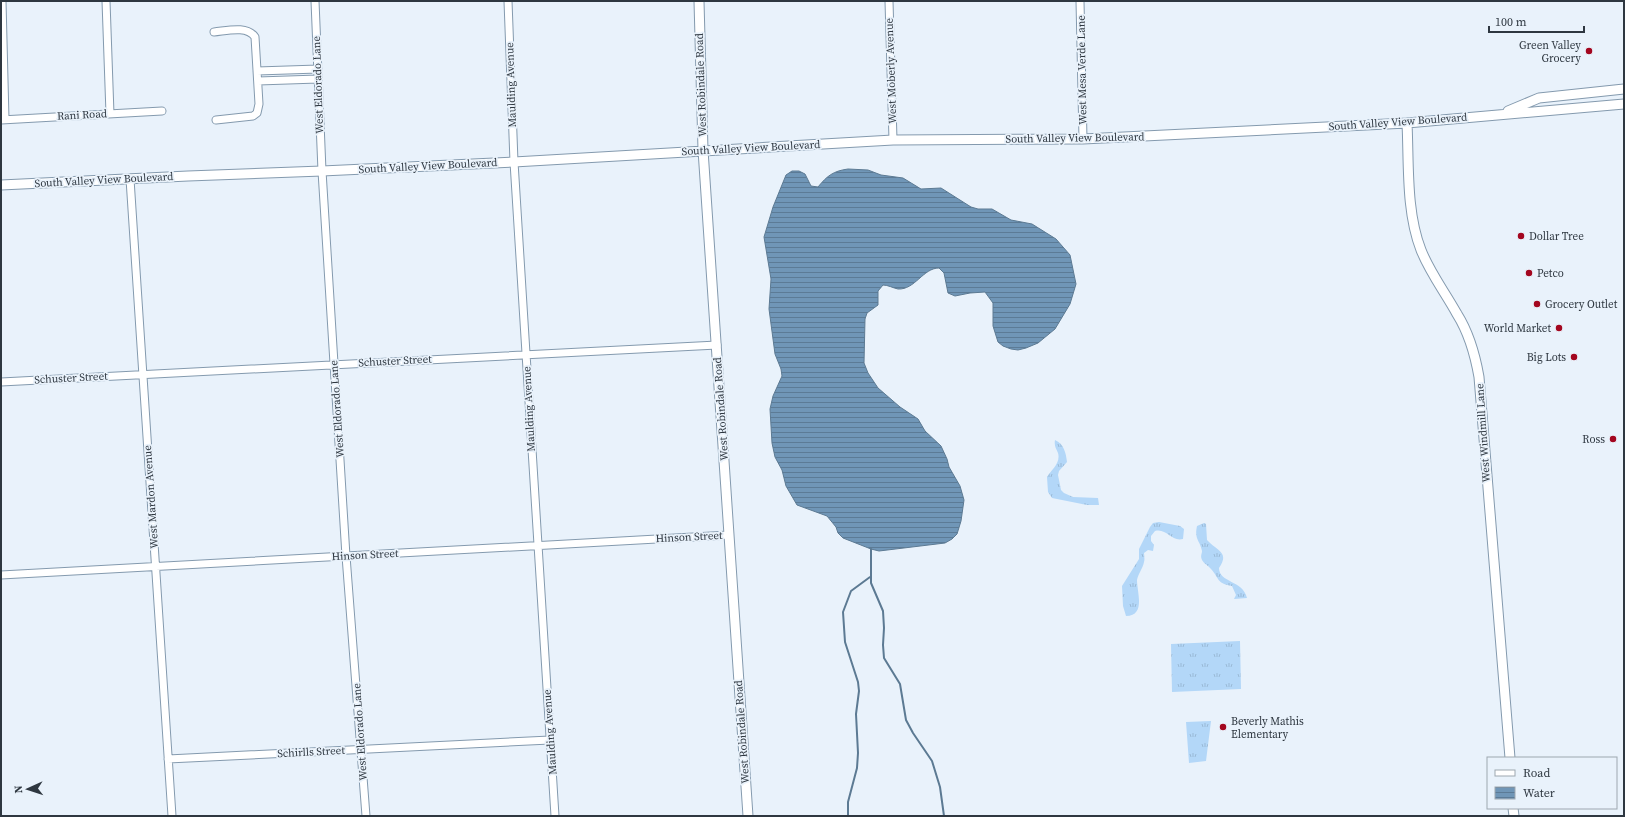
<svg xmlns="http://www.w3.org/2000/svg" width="1625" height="817" font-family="'Source Serif 4',serif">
	<defs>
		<pattern id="grass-tufts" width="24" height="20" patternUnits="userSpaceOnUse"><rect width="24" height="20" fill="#b3d7f8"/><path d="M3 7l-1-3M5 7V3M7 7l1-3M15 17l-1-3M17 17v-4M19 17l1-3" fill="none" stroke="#9ab9d6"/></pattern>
		<pattern id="water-rules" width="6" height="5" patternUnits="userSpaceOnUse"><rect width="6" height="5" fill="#7096b7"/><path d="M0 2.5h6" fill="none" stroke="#5c7b96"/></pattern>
	</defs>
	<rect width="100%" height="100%" fill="#e9f2fb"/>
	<path fill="url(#grass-tufts)" d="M1055,440C1064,444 1066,453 1067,462L1059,471L1058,475L1061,490L1064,493L1073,497L1098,498L1099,505H1087L1052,498L1048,492L1047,477C1051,470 1061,463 1058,453C1056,448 1054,446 1055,440Z
		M1159,522L1180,526L1184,529L1183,539C1171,542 1167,528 1155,531L1151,536V541L1154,545L1153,551L1148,550L1144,553C1144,556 1145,559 1144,562C1143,568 1138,574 1137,580C1137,592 1146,616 1126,616L1123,606L1122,586L1139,559V549L1150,527L1153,523Z
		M1204,523L1206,524L1207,540C1217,551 1230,552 1219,568C1219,583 1243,580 1247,598L1234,599L1236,595L1232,586C1216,583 1220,579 1211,569C1208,565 1204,564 1202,560C1200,556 1202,554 1202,551C1200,540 1194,540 1197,526Z
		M1240,641L1241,689L1172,692L1171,644Z
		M1211,721L1206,761L1189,763L1186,722Z"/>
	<path fill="url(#water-rules)" stroke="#5c7a93" d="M848,169L868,170L881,175L903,178L921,189L941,188L971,207L978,209H992L1011,220L1032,224L1056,239L1070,255L1076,284L1070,304L1055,329L1038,343L1026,348L1018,350L1011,349L1003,346L998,342L993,326V303L985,292L970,293L955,296L948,293L944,273L939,268C923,268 915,290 898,289C893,288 888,285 883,285L878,291V305L867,313L865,319L864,363L868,373L878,388L900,407L918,419L925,431L941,446L947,459L949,467L960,486L964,500L961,521L957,534L952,539L945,543L879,551L871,549L843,538L838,533L836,527L827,516L797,505L786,486L782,470L775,457L772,443L770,409L773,396L782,376L781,369L775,354L769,309L771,279L764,237L773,207L786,175L792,171H799L805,174L811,186L818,187C827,176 833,171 848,169Z"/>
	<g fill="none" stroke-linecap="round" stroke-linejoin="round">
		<path stroke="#5c7a93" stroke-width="2" d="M871,549V583L883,611L884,628L883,645L884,658L900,684L906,720L913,733L932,761L940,787L944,816
			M848,816V802L857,768L858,753L856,714L859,691L858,682L845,642L843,612L851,591L870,577"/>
		<defs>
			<path id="street" d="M2,1L5,119
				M106,1L110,114
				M315,1L322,171L346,556L366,816
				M508,1L514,162L555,816
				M889,1L893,140
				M1080,1L1083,139
				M214,32C226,31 247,25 255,37L259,104L257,113L253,116L216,120
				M257,71L318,69
				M258,81L318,79
				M1,120L162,111
				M130,179L172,816
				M1,382L717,345
				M1,575L729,535
				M168,759L550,740"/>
			<path id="secondary" d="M699,1L703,150L748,816
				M1508,111L1539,98L1624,89
				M1407,123C1409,164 1406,212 1421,250C1430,273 1445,292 1457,314C1469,333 1475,354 1479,377L1510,758
				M1,185L188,176L322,171L514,162L893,140L1083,139L1407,123L1624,104
				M1513,808L1514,816"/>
		</defs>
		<use href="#street" stroke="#849aae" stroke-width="9"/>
		<use href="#secondary" stroke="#849aae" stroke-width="11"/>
		<use href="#street" stroke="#fff" stroke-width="7"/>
		<use href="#secondary" stroke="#fff" stroke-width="9"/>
	</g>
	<g fill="#a3061f" stroke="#e9f2fb" stroke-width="1.5">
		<circle cx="1589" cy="51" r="4"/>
		<circle cx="1521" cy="236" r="4"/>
		<circle cx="1529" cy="273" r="4"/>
		<circle cx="1537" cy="304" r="4"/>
		<circle cx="1559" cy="328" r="4"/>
		<circle cx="1574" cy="357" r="4"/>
		<circle cx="1613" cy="439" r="4"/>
		<circle cx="1223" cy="727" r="4"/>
	</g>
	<g text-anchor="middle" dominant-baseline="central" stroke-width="3.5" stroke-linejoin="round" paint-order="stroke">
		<g font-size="11" fill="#2e3740" stroke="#e9f2fb" text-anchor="end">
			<text x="1581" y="45">Green Valley<tspan x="1581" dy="13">Grocery</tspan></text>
			<text x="1529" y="236" text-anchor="start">Dollar Tree</text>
			<text x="1537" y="273" text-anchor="start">Petco</text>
			<text x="1545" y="304" text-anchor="start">Grocery Outlet</text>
			<text x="1551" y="328">World Market</text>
			<text x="1566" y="357">Big Lots</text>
			<text x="1605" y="439">Ross</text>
			<text x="1231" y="721" text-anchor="start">Beverly Mathis<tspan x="1231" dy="13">Elementary</tspan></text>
		</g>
		<g font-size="11" fill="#2e3740" stroke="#e9f2fb">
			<text transform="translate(1082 70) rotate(-91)">West Mesa Verde Lane</text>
			<text transform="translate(891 71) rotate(-92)">West Moberly Avenue</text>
			<text transform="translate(318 85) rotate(-92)">West Eldorado Lane</text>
			<text transform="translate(511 85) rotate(-92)">Maulding Avenue</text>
			<text transform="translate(701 85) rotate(-92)">West Robindale Road</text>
			<text transform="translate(82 115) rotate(-3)">Rani Road</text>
			<text transform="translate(1398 122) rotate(-4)">South Valley View Boulevard</text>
			<text transform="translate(1075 138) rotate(-1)">South Valley View Boulevard</text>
			<text transform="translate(751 148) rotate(-3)">South Valley View Boulevard</text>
			<text transform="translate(428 166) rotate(-3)">South Valley View Boulevard</text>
			<text transform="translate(104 180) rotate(-3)">South Valley View Boulevard</text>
			<text transform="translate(395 361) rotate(-3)">Schuster Street</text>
			<text transform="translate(71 378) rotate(-3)">Schuster Street</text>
			<text transform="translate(337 409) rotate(-94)">West Eldorado Lane</text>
			<text transform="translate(529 409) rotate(-93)">Maulding Avenue</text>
			<text transform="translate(721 409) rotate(-94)">West Robindale Road</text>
			<text transform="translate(1483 433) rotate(-94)">West Windmill Lane</text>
			<text transform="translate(151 497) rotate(-94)">West Mardon Avenue</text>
			<text transform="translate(689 537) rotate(-3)">Hinson Street</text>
			<text transform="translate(365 555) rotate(-3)">Hinson Street</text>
			<text transform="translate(360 732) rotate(-94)">West Eldorado Lane</text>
			<text transform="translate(550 732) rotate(-94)">Maulding Avenue</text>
			<text transform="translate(742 732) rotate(-94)">West Robindale Road</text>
			<text transform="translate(311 752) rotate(-3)">Schirlls Street</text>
		</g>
	</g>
	<rect width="1625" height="817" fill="none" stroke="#2e3740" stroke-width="4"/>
	<rect x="1487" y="757" width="130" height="52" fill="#e9f2fb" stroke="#9ea7b0"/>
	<rect x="1495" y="770" width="20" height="6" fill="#ffffff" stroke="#9ea7b0"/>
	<text x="1523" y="777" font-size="12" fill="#2e3740">Road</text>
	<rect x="1495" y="787" width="20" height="12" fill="url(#water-rules)" stroke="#9ea7b0"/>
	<text x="1523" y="797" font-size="12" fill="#2e3740">Water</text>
	<g transform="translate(28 789) rotate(267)" stroke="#e9f2fb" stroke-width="3" paint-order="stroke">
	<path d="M0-3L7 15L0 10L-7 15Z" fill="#2e3740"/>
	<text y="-6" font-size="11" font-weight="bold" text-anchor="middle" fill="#2e3740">N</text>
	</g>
	<path d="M1489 26v6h95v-6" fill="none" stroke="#2e3740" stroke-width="2"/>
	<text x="1495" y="26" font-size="12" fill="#2e3740" stroke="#e9f2fb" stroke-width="3" paint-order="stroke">100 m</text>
</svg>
